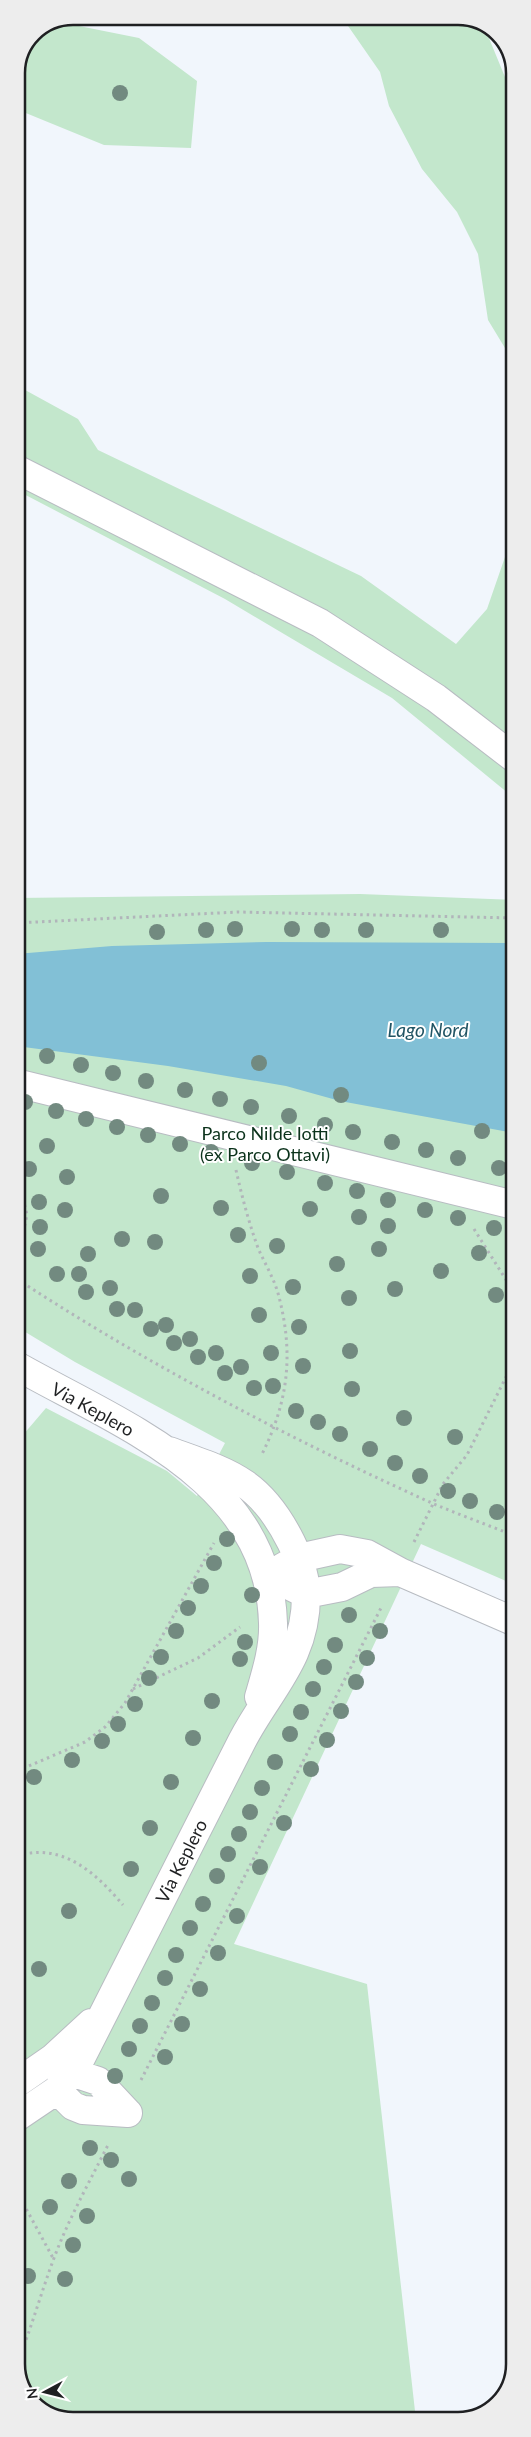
<svg xmlns="http://www.w3.org/2000/svg" width="531" height="2437" font-family="Lato,sans-serif">
	<rect width="100%" height="100%" fill="#f1f6fc"/>
	<path fill="#c3e7cc" d="M344,17H465L484,26L514,99V359L508,353L488,320L478,254L457,212L422,169L389,106L380,72L346,23Z
		M59,22L139,38L197,81L191,148L104,145L16,109V73L33,33Z
		M16,385L78,419L98,450L361,576L456,644L487,609L514,531V798L392,698L225,599L16,490Z
		M360,894L514,900L515,1585L421,1544L234,1944L367,1984L416,2420H66L33,2404L17,2372V1442L46,1408L167,1471L197,1496L225,1443L75,1362L17,1327L16,898Z"/>
	<path fill="#82c0d6" d="M267,942L514,943V1133L340,1101L286,1086L168,1066L16,1046V954L112,946Z"/>
	<g fill="none" stroke-linecap="round" stroke-linejoin="round">
		<defs>
			<path id="minor" d="M16,469L320,623L436,698L514,758
				M16,1083L514,1205
				M17,1366C123,1426 269,1479 273,1623C274,1648 266,1673 259,1697
				M283,1567L299,1558L340,1549L367,1554L400,1572L515,1622
				M290,1586L306,1594L342,1587L371,1573L400,1572
				M71,2072L98,2081L128,2113
				M17,2083L53,2058L91,2023
				M57,2090L73,2106L83,2110L128,2113
				M17,2117L57,2090L80,2060C134,1954 188,1848 242,1741C269,1689 306,1659 306,1596C306,1577 299,1558 291,1542C260,1480 230,1473 169,1451"/>
		</defs>
		<use href="#minor" stroke="#b8bcc2" stroke-width="30"/>
		<path stroke="#b1b5ba" stroke-width="3" stroke-dasharray="2.5 4" stroke-linecap="butt" d="M16,923L238,912L514,918
			M236,1170C242,1197 249,1223 258,1248C265,1264 275,1280 279,1297C294,1355 288,1403 261,1456
			M17,1173L27,1215L20,1247L17,1281
			M474,1229L515,1294
			M17,1279C147,1364 292,1440 434,1504C460,1515 488,1525 515,1536
			M414,1542L443,1484L467,1455L509,1371L515,1349
			M133,1689L198,1658L240,1627
			M17,1771L85,1742L105,1727L125,1703L214,1543
			M17,1856C62,1842 95,1872 123,1905
			M141,2080L382,1606
			M17,2192L53,2258
			M17,2364C31,2329 41,2293 54,2258C69,2218 90,2181 109,2143"/>
		<use href="#minor" stroke="#fff" stroke-width="28"/>
	</g>
	<g fill="#728a80">
		<circle cx="120" cy="93" r="8"/>
		<circle cx="235" cy="929" r="8"/>
		<circle cx="292" cy="929" r="8"/>
		<circle cx="206" cy="930" r="8"/>
		<circle cx="322" cy="930" r="8"/>
		<circle cx="366" cy="930" r="8"/>
		<circle cx="441" cy="930" r="8"/>
		<circle cx="157" cy="932" r="8"/>
		<circle cx="47" cy="1056" r="8"/>
		<circle cx="259" cy="1063" r="8"/>
		<circle cx="81" cy="1065" r="8"/>
		<circle cx="113" cy="1073" r="8"/>
		<circle cx="146" cy="1081" r="8"/>
		<circle cx="185" cy="1090" r="8"/>
		<circle cx="341" cy="1095" r="8"/>
		<circle cx="220" cy="1099" r="8"/>
		<circle cx="25" cy="1102" r="8"/>
		<circle cx="251" cy="1107" r="8"/>
		<circle cx="56" cy="1111" r="8"/>
		<circle cx="289" cy="1116" r="8"/>
		<circle cx="86" cy="1119" r="8"/>
		<circle cx="325" cy="1125" r="8"/>
		<circle cx="117" cy="1127" r="8"/>
		<circle cx="482" cy="1131" r="8"/>
		<circle cx="353" cy="1132" r="8"/>
		<circle cx="148" cy="1135" r="8"/>
		<circle cx="392" cy="1142" r="8"/>
		<circle cx="180" cy="1144" r="8"/>
		<circle cx="47" cy="1146" r="8"/>
		<circle cx="426" cy="1150" r="8"/>
		<circle cx="211" cy="1152" r="8"/>
		<circle cx="458" cy="1158" r="8"/>
		<circle cx="252" cy="1163" r="8"/>
		<circle cx="499" cy="1168" r="8"/>
		<circle cx="29" cy="1169" r="8"/>
		<circle cx="287" cy="1172" r="8"/>
		<circle cx="67" cy="1177" r="8"/>
		<circle cx="325" cy="1183" r="8"/>
		<circle cx="357" cy="1191" r="8"/>
		<circle cx="161" cy="1196" r="8"/>
		<circle cx="388" cy="1200" r="8"/>
		<circle cx="39" cy="1202" r="8"/>
		<circle cx="221" cy="1208" r="8"/>
		<circle cx="310" cy="1209" r="8"/>
		<circle cx="65" cy="1210" r="8"/>
		<circle cx="425" cy="1210" r="8"/>
		<circle cx="359" cy="1217" r="8"/>
		<circle cx="458" cy="1218" r="8"/>
		<circle cx="388" cy="1226" r="8"/>
		<circle cx="40" cy="1227" r="8"/>
		<circle cx="494" cy="1228" r="8"/>
		<circle cx="238" cy="1235" r="8"/>
		<circle cx="122" cy="1239" r="8"/>
		<circle cx="155" cy="1242" r="8"/>
		<circle cx="277" cy="1246" r="8"/>
		<circle cx="38" cy="1249" r="8"/>
		<circle cx="379" cy="1249" r="8"/>
		<circle cx="479" cy="1253" r="8"/>
		<circle cx="88" cy="1254" r="8"/>
		<circle cx="337" cy="1264" r="8"/>
		<circle cx="441" cy="1271" r="8"/>
		<circle cx="57" cy="1274" r="8"/>
		<circle cx="79" cy="1274" r="8"/>
		<circle cx="250" cy="1276" r="8"/>
		<circle cx="293" cy="1287" r="8"/>
		<circle cx="110" cy="1288" r="8"/>
		<circle cx="395" cy="1289" r="8"/>
		<circle cx="86" cy="1292" r="8"/>
		<circle cx="496" cy="1295" r="8"/>
		<circle cx="349" cy="1298" r="8"/>
		<circle cx="117" cy="1309" r="8"/>
		<circle cx="135" cy="1310" r="8"/>
		<circle cx="259" cy="1315" r="8"/>
		<circle cx="166" cy="1325" r="8"/>
		<circle cx="299" cy="1327" r="8"/>
		<circle cx="151" cy="1329" r="8"/>
		<circle cx="190" cy="1339" r="8"/>
		<circle cx="174" cy="1343" r="8"/>
		<circle cx="350" cy="1351" r="8"/>
		<circle cx="216" cy="1353" r="8"/>
		<circle cx="271" cy="1353" r="8"/>
		<circle cx="198" cy="1357" r="8"/>
		<circle cx="303" cy="1366" r="8"/>
		<circle cx="241" cy="1367" r="8"/>
		<circle cx="225" cy="1373" r="8"/>
		<circle cx="273" cy="1386" r="8"/>
		<circle cx="254" cy="1388" r="8"/>
		<circle cx="352" cy="1389" r="8"/>
		<circle cx="296" cy="1411" r="8"/>
		<circle cx="404" cy="1418" r="8"/>
		<circle cx="318" cy="1422" r="8"/>
		<circle cx="340" cy="1434" r="8"/>
		<circle cx="455" cy="1437" r="8"/>
		<circle cx="370" cy="1449" r="8"/>
		<circle cx="395" cy="1463" r="8"/>
		<circle cx="420" cy="1476" r="8"/>
		<circle cx="448" cy="1491" r="8"/>
		<circle cx="470" cy="1501" r="8"/>
		<circle cx="497" cy="1512" r="8"/>
		<circle cx="227" cy="1539" r="8"/>
		<circle cx="214" cy="1563" r="8"/>
		<circle cx="201" cy="1586" r="8"/>
		<circle cx="252" cy="1595" r="8"/>
		<circle cx="188" cy="1608" r="8"/>
		<circle cx="349" cy="1615" r="8"/>
		<circle cx="176" cy="1631" r="8"/>
		<circle cx="380" cy="1631" r="8"/>
		<circle cx="245" cy="1642" r="8"/>
		<circle cx="335" cy="1645" r="8"/>
		<circle cx="161" cy="1657" r="8"/>
		<circle cx="367" cy="1658" r="8"/>
		<circle cx="240" cy="1659" r="8"/>
		<circle cx="324" cy="1667" r="8"/>
		<circle cx="149" cy="1678" r="8"/>
		<circle cx="356" cy="1682" r="8"/>
		<circle cx="313" cy="1689" r="8"/>
		<circle cx="212" cy="1701" r="8"/>
		<circle cx="135" cy="1704" r="8"/>
		<circle cx="341" cy="1711" r="8"/>
		<circle cx="301" cy="1712" r="8"/>
		<circle cx="118" cy="1724" r="8"/>
		<circle cx="290" cy="1734" r="8"/>
		<circle cx="193" cy="1738" r="8"/>
		<circle cx="327" cy="1740" r="8"/>
		<circle cx="102" cy="1741" r="8"/>
		<circle cx="72" cy="1760" r="8"/>
		<circle cx="275" cy="1762" r="8"/>
		<circle cx="311" cy="1769" r="8"/>
		<circle cx="34" cy="1777" r="8"/>
		<circle cx="171" cy="1782" r="8"/>
		<circle cx="262" cy="1788" r="8"/>
		<circle cx="250" cy="1812" r="8"/>
		<circle cx="284" cy="1823" r="8"/>
		<circle cx="150" cy="1828" r="8"/>
		<circle cx="239" cy="1834" r="8"/>
		<circle cx="228" cy="1854" r="8"/>
		<circle cx="260" cy="1867" r="8"/>
		<circle cx="131" cy="1869" r="8"/>
		<circle cx="217" cy="1876" r="8"/>
		<circle cx="203" cy="1904" r="8"/>
		<circle cx="69" cy="1911" r="8"/>
		<circle cx="237" cy="1916" r="8"/>
		<circle cx="190" cy="1928" r="8"/>
		<circle cx="218" cy="1953" r="8"/>
		<circle cx="176" cy="1955" r="8"/>
		<circle cx="39" cy="1969" r="8"/>
		<circle cx="165" cy="1978" r="8"/>
		<circle cx="200" cy="1989" r="8"/>
		<circle cx="152" cy="2003" r="8"/>
		<circle cx="182" cy="2024" r="8"/>
		<circle cx="140" cy="2026" r="8"/>
		<circle cx="129" cy="2049" r="8"/>
		<circle cx="165" cy="2057" r="8"/>
		<circle cx="115" cy="2076" r="8"/>
		<circle cx="90" cy="2148" r="8"/>
		<circle cx="111" cy="2160" r="8"/>
		<circle cx="129" cy="2179" r="8"/>
		<circle cx="69" cy="2181" r="8"/>
		<circle cx="50" cy="2207" r="8"/>
		<circle cx="87" cy="2216" r="8"/>
		<circle cx="73" cy="2245" r="8"/>
		<circle cx="28" cy="2276" r="8"/>
		<circle cx="65" cy="2279" r="8"/>
	</g>
	<g text-anchor="middle" dominant-baseline="central" stroke-width="4" stroke-linejoin="round" paint-order="stroke">
		<g font-size="18" fill="#0b321b" stroke="#fff">
			<text x="265" y="1133">Parco Nilde Iotti<tspan x="265" dy="21">(ex Parco Ottavi)</tspan></text>
		</g>
		<g font-size="18" fill="#1f2022" stroke="#fff">
			<text transform="translate(93 1409) rotate(29)">Via Keplero</text>
			<text transform="translate(181 1861) rotate(-63)">Via Keplero</text>
		</g>
		<g font-size="19" font-style="italic" fill="#205464" stroke="#fff">
			<text x="428" y="1029">Lago Nord</text>
		</g>
	</g>
	<path d="M0 0H531V2437H0ZM73 25H458A48 48 0 0 1 506 73V2364A48 48 0 0 1 458 2412H73A48 48 0 0 1 25 2364V73A48 48 0 0 1 73 25Z" fill="#ededed" fill-rule="evenodd"/>
	<path fill="none" stroke="#1f2022" stroke-width="2.5" d="M73 25H458A48 48 0 0 1 506 73V2364A48 48 0 0 1 458 2412H73A48 48 0 0 1 25 2364V73A48 48 0 0 1 73 25Z"/>
	<g transform="translate(45 2392) rotate(263)" stroke="#ffffff" stroke-width="4" paint-order="stroke">
	<path d="M0-4L9 19L0 12L-9 19Z" fill="#1f2022"/>
	<text y="-8" font-size="14" font-weight="bold" text-anchor="middle" fill="#1f2022">N</text>
	</g>
</svg>
